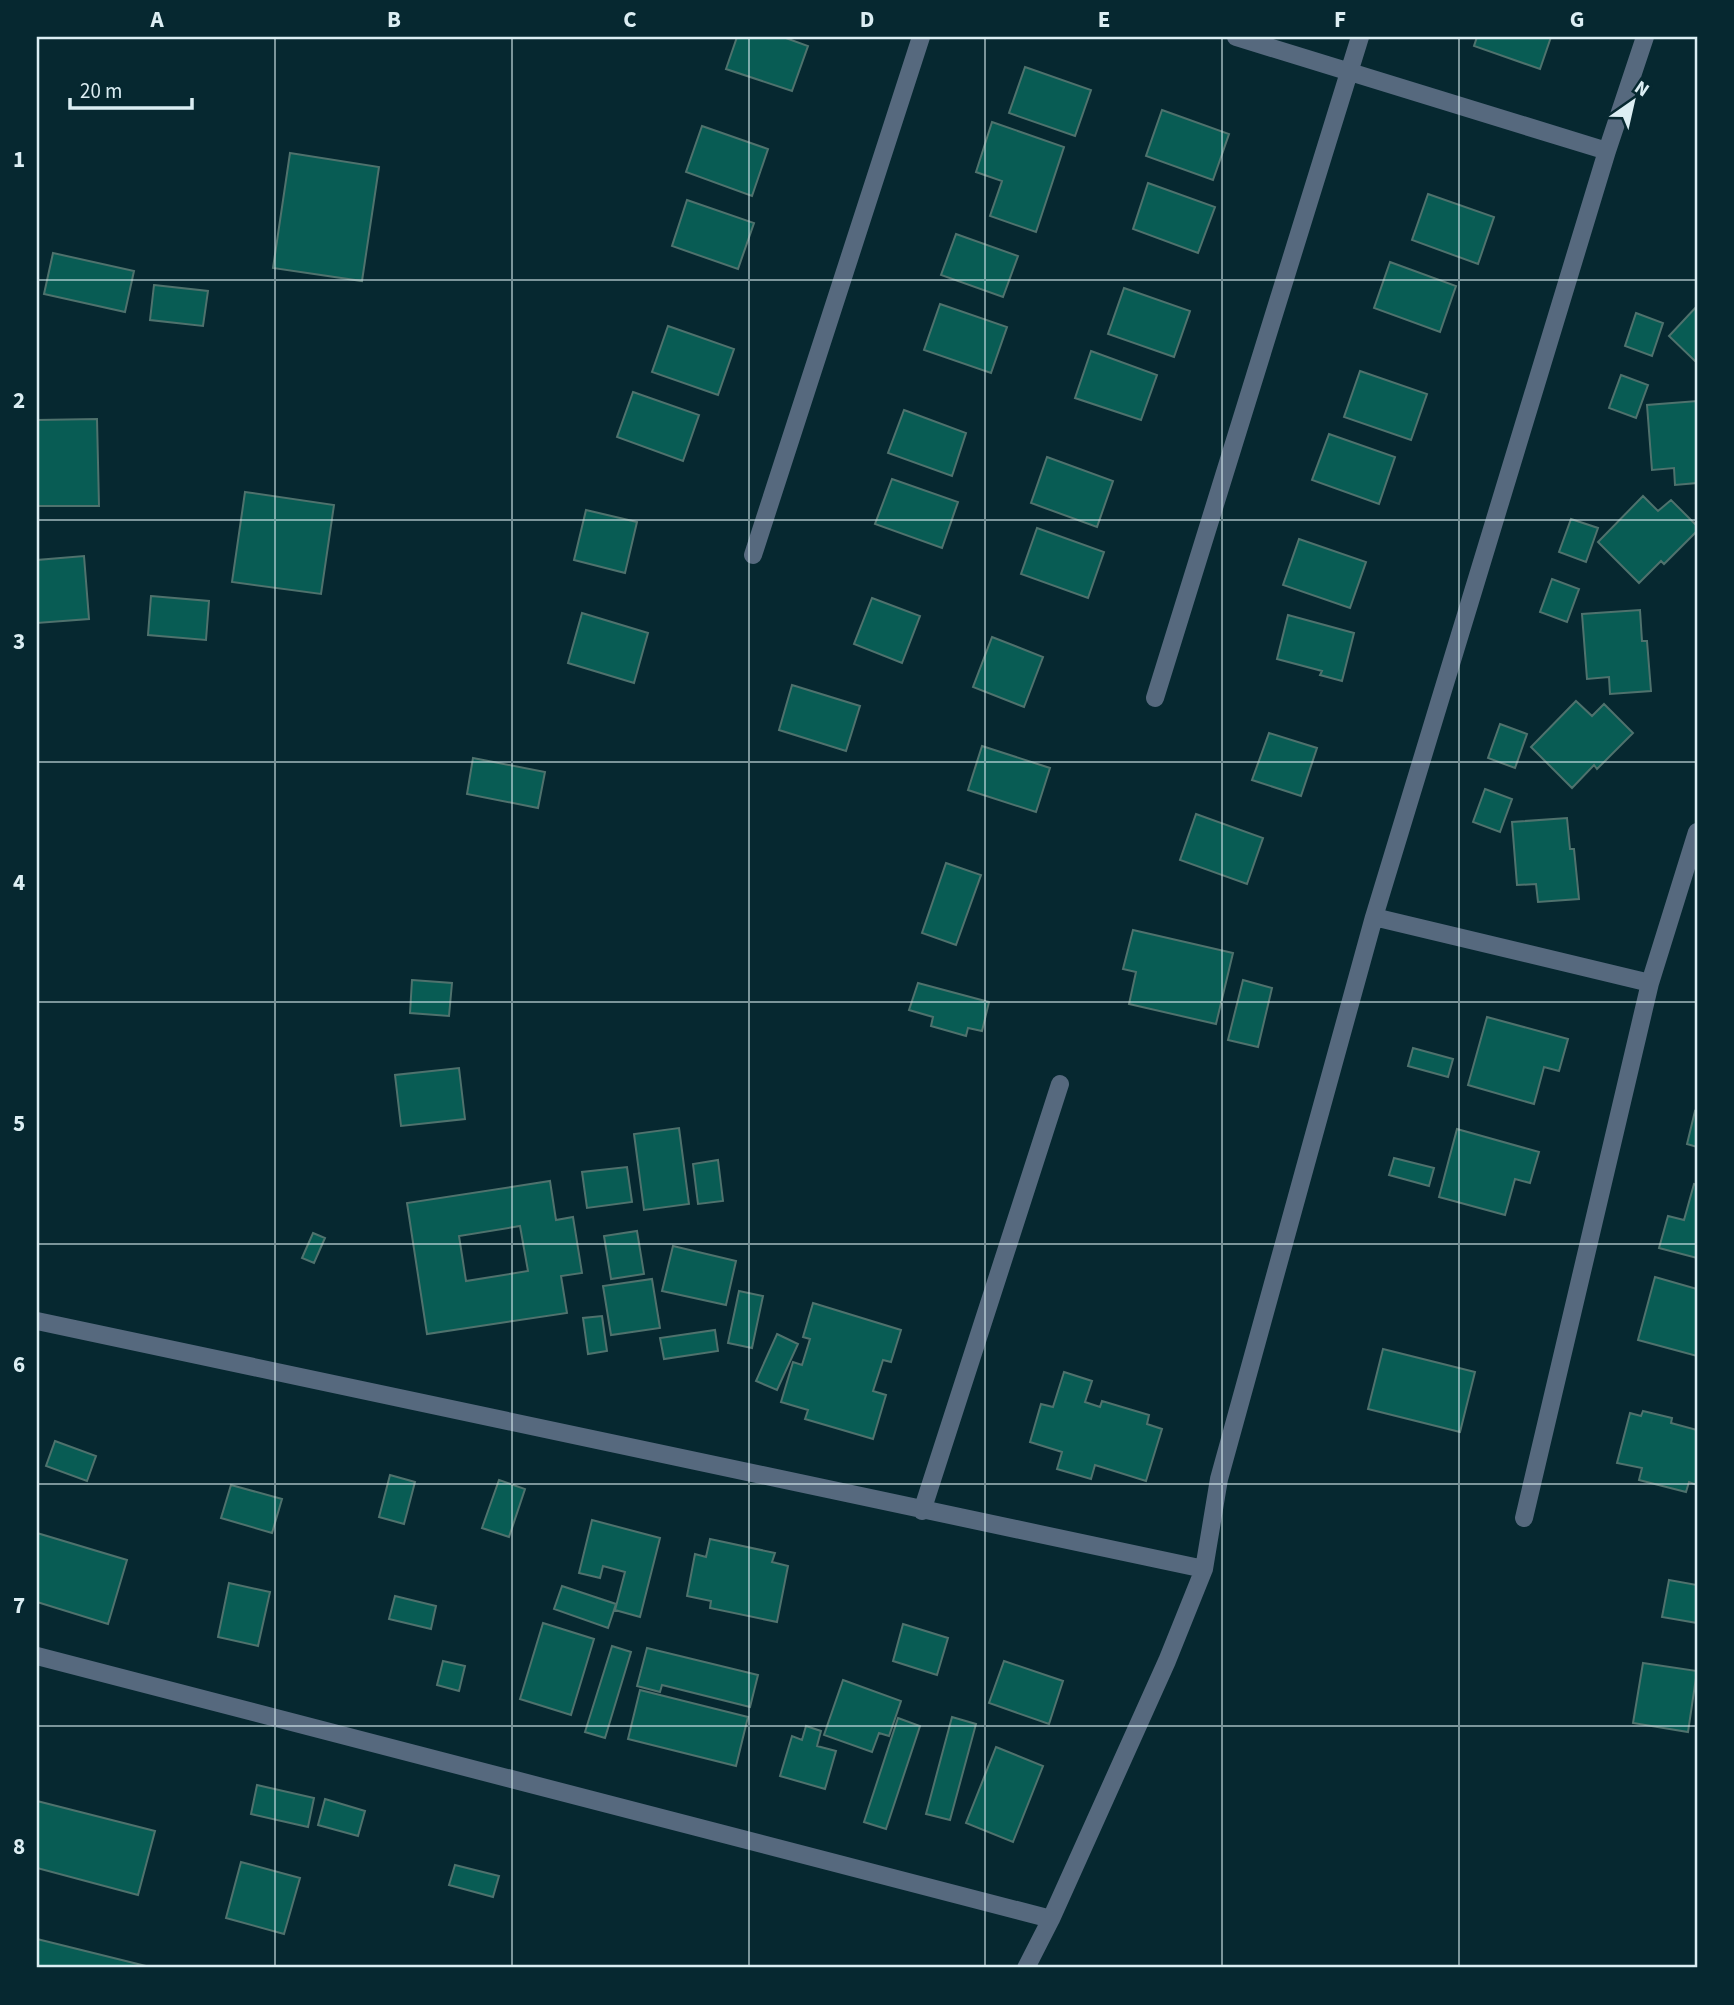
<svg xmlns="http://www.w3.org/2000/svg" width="1734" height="2005" font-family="'Source Sans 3',sans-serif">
	<rect width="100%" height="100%" fill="#062830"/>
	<path fill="#085c54" stroke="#4f726d" stroke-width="2" fill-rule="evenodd" d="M737,37H783L808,46L792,91L726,69Z
		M1477,37H1551L1540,69L1474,46Z
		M1025,67L1091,90L1075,136L1009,113Z
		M1162,110L1229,134L1213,180L1146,156Z
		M992,122L1064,147L1036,232L990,216L1002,181L976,172Z
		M702,126L768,149L752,196L686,172Z
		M290,153L379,167L362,281L273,268Z
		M1148,183L1215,207L1198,253L1133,229Z
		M1428,194L1494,217L1478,264L1412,240Z
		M687,200L754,223L738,269L672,246Z
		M956,234L1018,256L1003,297L941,275Z
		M53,253L134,271L125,312L44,294Z
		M1390,262L1456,286L1440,332L1374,308Z
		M154,285L208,291L203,326L150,320Z
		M1124,288L1190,311L1174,357L1108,334Z
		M940,304L1007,327L991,373L924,350Z
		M1697,306V363L1669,336Z
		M1636,313L1663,323L1652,356L1625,346Z
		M668,326L734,349L718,395L652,372Z
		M1091,351L1157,375L1141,420L1075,398Z
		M1360,371L1427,394L1411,440L1344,417Z
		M1621,375L1648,385L1636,418L1609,408Z
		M633,392L699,415L683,461L617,437Z
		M1697,401V483L1675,485L1674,468L1652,470L1647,405Z
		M904,410L966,433L952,476L888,453Z
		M97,419L99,506H37V420Z
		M1329,434L1395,457L1379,504L1312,480Z
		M1047,457L1113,481L1097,527L1031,503Z
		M892,479L958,502L942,548L875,524Z
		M245,492L334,505L321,594L232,582Z
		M1643,496L1658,511L1671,500L1697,526V531L1664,564L1661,561L1639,583L1598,542Z
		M586,510L637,522L625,573L574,560Z
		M1571,519L1598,528L1586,562L1559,552Z
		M1037,528L1104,552L1088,598L1021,574Z
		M1299,539L1366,562L1350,608L1283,585Z
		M84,556L89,619L37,623V560Z
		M1552,579L1579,589L1567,622L1540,612Z
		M151,596L209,601L206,640L148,635Z
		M872,598L920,616L902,663L854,644Z
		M1640,610L1642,641H1647L1651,691L1610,694L1609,677L1587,679L1582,614Z
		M582,613L648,633L634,683L568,663Z
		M1288,615L1354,633L1342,681L1320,675L1322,671L1277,659Z
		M992,637L1043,657L1024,707L973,687Z
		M792,685L860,706L846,751L779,730Z
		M1576,701L1592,716L1604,704L1633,733L1597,769L1594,765L1572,788L1531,747Z
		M1500,724L1527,734L1515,768L1488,758Z
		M1269,733L1317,748L1301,796L1252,780Z
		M982,746L1050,768L1036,812L968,790Z
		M473,758L545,772L538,808L467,794Z
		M1485,789L1512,799L1500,832L1473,822Z
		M1196,814L1263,838L1247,884L1180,860Z
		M1567,818L1570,849H1574L1579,899L1538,902L1536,884L1517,885L1512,822Z
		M946,863L981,875L956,945L922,933Z
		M1133,930L1233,953L1216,1024L1129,1004L1136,972L1123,969Z
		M412,980L452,983L449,1016L410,1013Z
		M1243,980L1272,988L1258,1047L1228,1040Z
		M918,983L989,1002L982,1031L968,1028L966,1036L931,1026L933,1017L909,1010Z
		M1487,1017L1568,1039L1559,1071L1544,1067L1534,1104L1468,1085Z
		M1413,1048L1453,1059L1448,1077L1408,1066Z
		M459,1068L465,1119L401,1126L395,1075Z
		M1695,1111L1697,1112V1147L1687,1144Z
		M679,1128L689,1204L644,1210L634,1134Z
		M1457,1129L1539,1152L1530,1183L1515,1179L1505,1215L1439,1197Z
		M1394,1158L1434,1168L1429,1186L1389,1175Z
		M718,1160L723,1201L698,1204L693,1164Z
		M627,1167L632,1202L587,1208L582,1172Z
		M550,1181L556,1220L573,1217L582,1273L561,1276L567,1313L427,1334L407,1203ZM520,1226L528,1271L466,1281L459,1236Z
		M1694,1184L1697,1185V1258L1659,1248L1668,1216L1684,1220Z
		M637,1231L644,1274L611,1279L604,1236Z
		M313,1233L325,1238L314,1263L302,1258Z
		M673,1246L736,1261L726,1305L662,1291Z
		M1655,1277L1697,1289V1356L1638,1340Z
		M652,1279L660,1328L611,1335L603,1286Z
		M739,1291L763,1296L752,1348L728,1343Z
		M813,1303L901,1330L891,1362L883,1360L873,1391L886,1395L873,1439L805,1419L808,1410L781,1402L793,1362L802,1365L810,1339L803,1337Z
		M602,1316L607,1351L588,1354L583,1318Z
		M715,1330L718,1351L664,1359L660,1338Z
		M777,1334L798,1344L777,1390L756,1381Z
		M1383,1349L1475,1372L1460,1432L1368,1409Z
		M1064,1372L1092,1381L1085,1402L1100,1407L1102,1401L1149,1415L1147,1424L1162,1429L1146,1481L1095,1465L1091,1479L1057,1469L1062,1452L1030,1442L1041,1404L1053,1407Z
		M1643,1411L1672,1418L1671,1423L1697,1430V1485L1689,1482L1686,1492L1639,1480L1642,1468L1617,1463L1630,1413L1641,1416Z
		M55,1441L96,1456L87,1481L46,1466Z
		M390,1475L415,1482L404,1524L379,1517Z
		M499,1480L525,1489L509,1537L482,1528Z
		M231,1485L282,1499L272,1533L221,1518Z
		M592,1520L660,1538L640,1617L615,1610L625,1572L603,1566L600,1578L579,1573Z
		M37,1533L127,1560L108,1624L37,1602Z
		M710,1539L775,1553L772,1562L788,1566L777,1622L710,1608L711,1601L687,1596L695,1554L706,1557Z
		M1669,1580L1697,1585V1623L1662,1617Z
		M229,1583L270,1592L258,1646L218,1637Z
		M562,1586L616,1604L608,1628L554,1609Z
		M395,1596L436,1606L431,1629L389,1619Z
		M543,1623L594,1639L571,1715L520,1699Z
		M903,1624L948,1638L937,1675L893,1661Z
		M612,1646L631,1652L605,1738L585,1732Z
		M647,1648L758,1675L750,1707L662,1685L660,1692L637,1686Z
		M443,1661L465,1666L459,1691L437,1685Z
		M1004,1661L1063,1681L1049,1724L989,1703Z
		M1643,1663L1697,1671L1688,1732L1633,1723Z
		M843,1680L901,1701L889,1736L879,1733L872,1752L824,1735Z
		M640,1690L748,1717L736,1766L628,1739Z
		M952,1717L976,1724L950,1820L926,1814Z
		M898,1718L920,1726L886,1829L864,1822Z
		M806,1726L821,1731L817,1746L836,1751L825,1789L780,1776L792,1736L802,1740Z
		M996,1747L1043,1766L1013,1842L966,1823Z
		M257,1785L314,1798L308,1827L251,1814Z
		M325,1799L365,1811L358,1836L318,1825Z
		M37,1801L155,1831L138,1895L37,1868Z
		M241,1862L300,1878L284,1934L226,1918Z
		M455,1865L499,1876L493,1897L449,1885Z
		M37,1939L154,1968H37Z"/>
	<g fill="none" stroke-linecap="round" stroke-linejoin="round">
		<path stroke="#56697e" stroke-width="18" d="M1236,37L1607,151
			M753,555L921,37
			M1155,698L1360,37
			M1374,917L1650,983
			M37,1321C426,1402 814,1489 1204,1569
			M922,1511L1060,1084
			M1524,1518L1650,983L1697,832
			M37,1656L1051,1919
			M1026,1968L1051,1919L1167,1661L1204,1569L1219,1479L1374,917L1607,151L1645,37"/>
	</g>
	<path fill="none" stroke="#dceef3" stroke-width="2" stroke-opacity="0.55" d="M275,37V1968M512,37V1968M749,37V1968M985,37V1968M1222,37V1968M1459,37V1968M37,280H1697M37,520H1697M37,762H1697M37,1002H1697M37,1244H1697M37,1484H1697M37,1726H1697"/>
	<rect width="1734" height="2005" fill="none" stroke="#062830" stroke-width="77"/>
	<g transform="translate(1633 102) rotate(34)" stroke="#062830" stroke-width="5" paint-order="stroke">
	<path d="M0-5L12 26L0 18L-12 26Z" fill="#dceef3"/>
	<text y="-10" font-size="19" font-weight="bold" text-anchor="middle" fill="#dceef3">N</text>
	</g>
	<path d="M70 98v10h122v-10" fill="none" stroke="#dceef3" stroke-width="3.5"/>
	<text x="80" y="98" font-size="21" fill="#dceef3" stroke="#062830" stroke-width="5" paint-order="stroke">20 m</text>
	<rect x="38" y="38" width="1658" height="1928" fill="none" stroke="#dceef3" stroke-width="2.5"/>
	<g font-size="23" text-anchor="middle" font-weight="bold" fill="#dceef3">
		<text x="157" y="27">A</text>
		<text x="394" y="27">B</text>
		<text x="630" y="27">C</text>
		<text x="867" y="27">D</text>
		<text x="1104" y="27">E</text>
		<text x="1340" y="27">F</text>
		<text x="1577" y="27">G</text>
		<text x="19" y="167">1</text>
		<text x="19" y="408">2</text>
		<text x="19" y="649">3</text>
		<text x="19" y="890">4</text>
		<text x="19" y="1131">5</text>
		<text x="19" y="1372">6</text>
		<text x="19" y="1613">7</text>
		<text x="19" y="1854">8</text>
	</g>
</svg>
